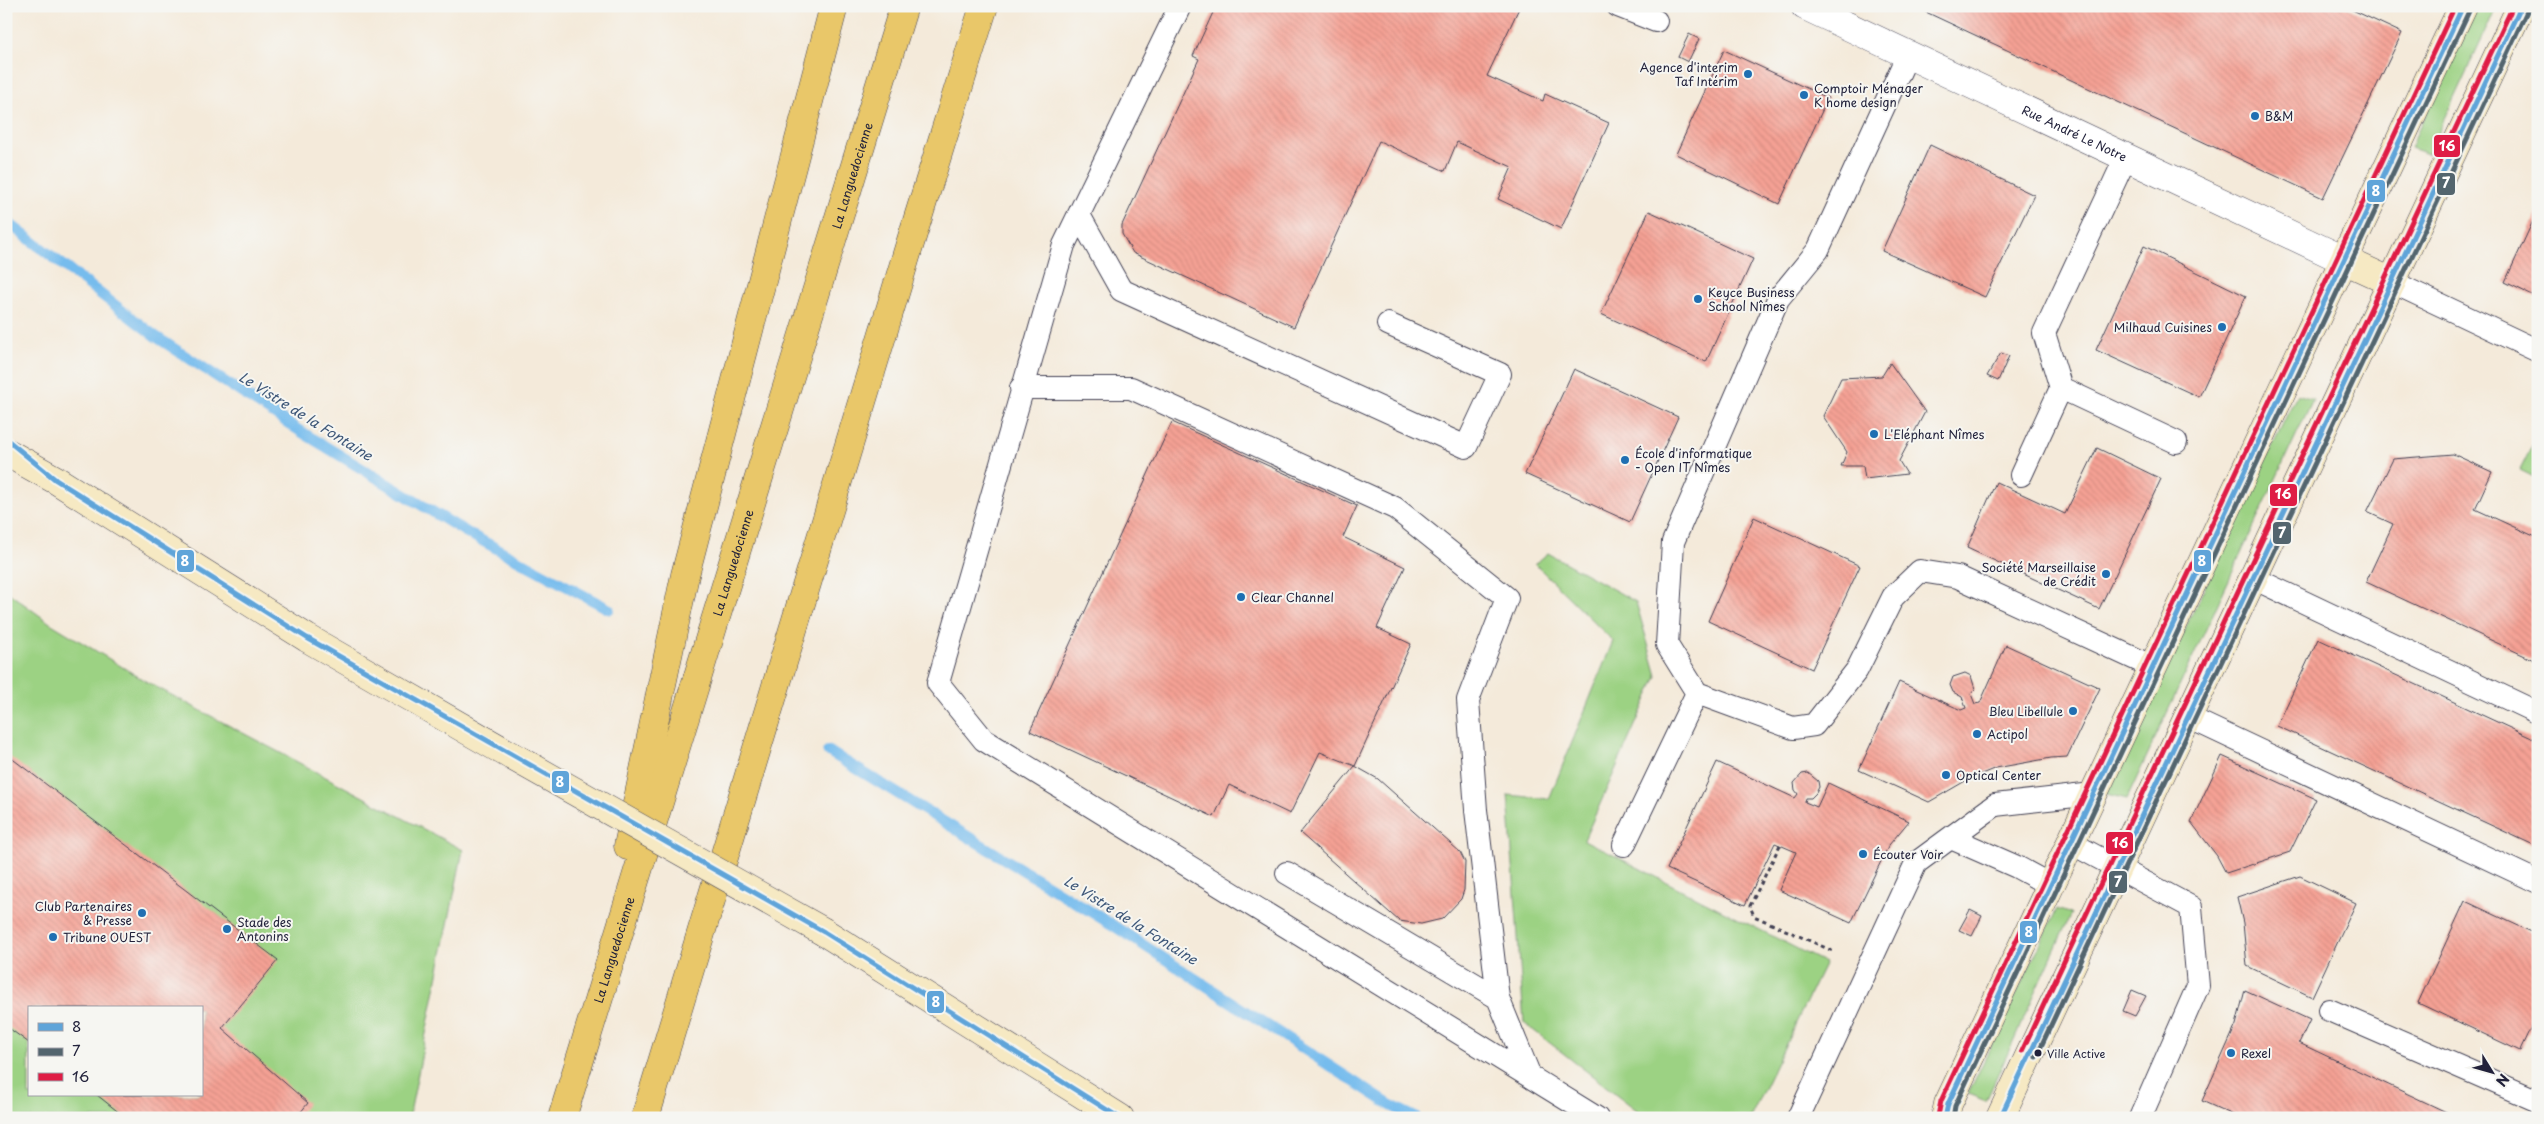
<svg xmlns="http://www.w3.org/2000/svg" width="2544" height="1124" font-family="'Playpen Sans',sans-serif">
	<defs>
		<pattern id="building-back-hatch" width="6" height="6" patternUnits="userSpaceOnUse" patternTransform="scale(1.25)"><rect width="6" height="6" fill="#f5a194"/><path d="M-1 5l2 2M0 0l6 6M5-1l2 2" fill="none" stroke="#d28a80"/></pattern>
	</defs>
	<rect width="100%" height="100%" fill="#f6f6f2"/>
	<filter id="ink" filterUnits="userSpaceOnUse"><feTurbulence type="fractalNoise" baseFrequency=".02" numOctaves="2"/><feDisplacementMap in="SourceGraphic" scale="10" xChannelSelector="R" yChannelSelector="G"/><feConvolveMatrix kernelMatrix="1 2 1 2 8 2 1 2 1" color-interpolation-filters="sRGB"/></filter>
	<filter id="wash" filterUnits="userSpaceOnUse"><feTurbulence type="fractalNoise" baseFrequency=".0096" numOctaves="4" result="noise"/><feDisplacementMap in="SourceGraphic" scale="20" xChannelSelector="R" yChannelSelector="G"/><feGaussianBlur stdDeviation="1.12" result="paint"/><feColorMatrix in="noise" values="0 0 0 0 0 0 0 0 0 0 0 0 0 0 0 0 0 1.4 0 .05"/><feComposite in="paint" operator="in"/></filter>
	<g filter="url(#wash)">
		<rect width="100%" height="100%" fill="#f4eada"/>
		<path fill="#9cd283" stroke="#5f7a5f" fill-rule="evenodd" d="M2476,6H2497L2428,154L2410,148Z
			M2297,394L2313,399L2127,799L2106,794Z
			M2538,434V479L2520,470Z
			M1548,553L1636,602L1657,676L1584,840L1825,963L1750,1118H1647L1524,1023L1508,795L1549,799L1613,641L1535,564Z
			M6,591L50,623L147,682L463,850L409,1118H6ZM29,1008H201V1095H29Z
			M2057,909L2071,914L1986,1101L1968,1094Z"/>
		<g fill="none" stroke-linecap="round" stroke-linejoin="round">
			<path stroke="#76bced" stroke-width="11" d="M6,221L155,336L300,431L466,532L609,609
				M828,751L1111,924L1390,1105L1416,1118"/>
		</g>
		<g id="blocks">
			<path fill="url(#building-back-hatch)" d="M1216,6H1520L1487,76L1543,101L1545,94L1609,123L1561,229L1498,199L1512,167L1457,142L1445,171L1379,141L1294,327L1133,253L1122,234V225L1199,59L1193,56Z
				M1913,6H2344L2402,33L2323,198Z
				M1689,34L1699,39L1688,62L1678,57Z
				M1724,50L1828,98L1779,204L1676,154Z
				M1930,145L2034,195L1985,297L1882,251Z
				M2538,210V298L2505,282Z
				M1649,211L1753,259L1706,362L1601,314Z
				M2144,246L2246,296L2199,397L2096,350Z
				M2001,353L2009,356L1998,381L1987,376Z
				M1890,363L1925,412L1899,461L1907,474L1865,479L1863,466H1841L1847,452L1823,416L1841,378L1882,376Z
				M1574,369L1678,417L1630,522L1525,474Z
				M1172,422L1357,506L1343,537L1405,567L1377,628L1411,644L1355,766L1320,752L1290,814L1229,785L1214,817L1030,731Z
				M2097,448L2161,479L2099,609L1967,548L1996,482L2065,514Z
				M2453,454L2492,472L2475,509L2538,538V662L2366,582L2393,524L2367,512L2393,459Z
				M1754,517L1860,566L1812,669L1708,621Z
				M2318,639L2538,741V847L2277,726Z
				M2006,645L2100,688L2067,757L2051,758L1996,768L1967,780L1929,802L1859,770L1899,682L1961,710L1966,708L1962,697L1953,692L1950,685L1953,677L1965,673L1971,676L1975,689L1971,694L1975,704L1980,703Z
				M6,754L278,960L222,1028L308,1103L296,1118H126L97,1095H201V1008H29V1043L6,1026Z
				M2222,756L2316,799L2290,852L2226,873L2217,856L2191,822Z
				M1717,762L1795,798L1798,794L1795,790L1794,783L1802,774L1808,773L1818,781L1819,787L1816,793L1811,798H1806L1805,802L1817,807L1828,783L1909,821L1889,845L1851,923L1779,890L1796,852L1775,843L1745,905L1667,869Z
				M1355,766L1378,779L1460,852L1465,862L1464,890L1461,899L1442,919L1421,924L1399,921L1300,833Z
				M2300,876L2356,903L2312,997L2247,966L2243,923L2237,897Z
				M2465,901L2538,935V1013L2520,1051L2418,1003Z
				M1970,910L1982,916L1972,936L1959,930Z
				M2132,990L2146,996L2135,1016L2123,1011Z
				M2245,990L2310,1020L2299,1043L2459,1118H2240L2202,1101L2236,1025Z"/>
		</g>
	</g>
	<g filter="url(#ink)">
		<use href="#blocks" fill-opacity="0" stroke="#424053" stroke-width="1"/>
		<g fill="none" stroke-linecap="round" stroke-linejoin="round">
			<defs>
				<path id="service" d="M1180,6L1064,245L938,683L984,740L1597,1118
					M1618,6L1656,21
					M1908,54L1818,250L1778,299L1673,542L1667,645L1697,693L1793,728L1814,725L1857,670L1893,597L1920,571L1958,577L2153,667
					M2126,157L2044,333L2061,388L2176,442
					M1079,215L1121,290L1466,447L1500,374L1388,324
					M2392,282L2538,351
					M1021,388H1131L1395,508L1507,598L1468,700L1476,810L1498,998L1530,1076
					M2021,475L2061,388
					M2253,578L2538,713
					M2188,717L2538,882
					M1951,838L2017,867L2050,885
					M2071,843L2191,907L2198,986L2140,1118
					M1624,845L1697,693
					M1287,873L1498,998
					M2329,1010L2538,1101
					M1798,1118L1916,863L1995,805L2093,794"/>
				<g id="minor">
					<path id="s1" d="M1805,6L2344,260"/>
				</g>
				<path id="secondary" d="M2344,260L2392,282
					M6,452L56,480L307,638L512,756
					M824,932L1120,1118
					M1945,1118L1948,1104L2463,6
					M2000,1118L2521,6"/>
				<g id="motorway">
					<path d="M628,846L685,575L834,6"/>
					<path id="s2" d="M562,1118L904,6"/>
					<path d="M645,1118L912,237L984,6"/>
				</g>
			</defs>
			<use href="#service" stroke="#424053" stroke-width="24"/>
			<use href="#minor" stroke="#424053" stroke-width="29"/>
			<use href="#secondary" stroke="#424053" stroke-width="29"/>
			<use href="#motorway" stroke="#424053" stroke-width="29"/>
			<path stroke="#424053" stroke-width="3" stroke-dasharray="4 4" stroke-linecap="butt" d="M1780,845L1750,906L1754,916L1835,952"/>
			<use href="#service" stroke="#fff" stroke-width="22"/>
			<use href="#minor" stroke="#fff" stroke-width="28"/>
			<use href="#secondary" stroke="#f6e9c3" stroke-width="28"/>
			<use href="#motorway" stroke="#e9c769" stroke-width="28"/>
			<defs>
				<path id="secondary-bridge" d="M512,756L824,932"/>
			</defs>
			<use href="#secondary-bridge" stroke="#424053" stroke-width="29" stroke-linecap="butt"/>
			<use href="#secondary-bridge" stroke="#f6e9c3" stroke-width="28"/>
			<defs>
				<path id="bus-1" d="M6,439L56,480L307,638L824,932L1120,1118
					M1945,1118L1948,1104L2463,6
					M2000,1118L2521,6"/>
				<path id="bus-2" d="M2036,1057L2528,9
					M1953,1118L1955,1106L2470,9"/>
				<path id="bus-3" d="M2022,1051L2513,6
					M1938,1116L1941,1101L2455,6"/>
			</defs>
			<use href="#bus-1" stroke="#f6f6f2" stroke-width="9"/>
			<use href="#bus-2" stroke="#f6f6f2" stroke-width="9"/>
			<use href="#bus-3" stroke="#f6f6f2" stroke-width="9"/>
			<use href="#bus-1" stroke="#5fa4d9" stroke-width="5"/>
			<use href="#bus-2" stroke="#53656e" stroke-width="5"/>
			<use href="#bus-3" stroke="#df1d45" stroke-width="5"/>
		</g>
	</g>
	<g fill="#1f6fb2" stroke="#f6f6f2" stroke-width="2">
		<circle cx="1748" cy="74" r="5"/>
		<circle cx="1804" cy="95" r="5"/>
		<circle cx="2255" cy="116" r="5"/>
		<circle cx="1698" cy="299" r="5"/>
		<circle cx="2222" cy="327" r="5"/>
		<circle cx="1874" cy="434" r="5"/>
		<circle cx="1625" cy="460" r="5"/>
		<circle cx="2106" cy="574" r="5"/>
		<circle cx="1241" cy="597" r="5"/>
		<circle cx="2073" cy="711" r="5"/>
		<circle cx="1977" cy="734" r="5"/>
		<circle cx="1946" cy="775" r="5"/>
		<circle cx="1863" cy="854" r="5"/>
		<circle cx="142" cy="913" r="5"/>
		<circle cx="227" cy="929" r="5"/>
		<circle cx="53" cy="937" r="5"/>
		<circle cx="2231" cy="1053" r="5"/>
	</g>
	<circle fill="#22223b" stroke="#f6f6f2" stroke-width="2" cx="2038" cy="1053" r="4.5"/>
	<g text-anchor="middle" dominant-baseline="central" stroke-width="4" stroke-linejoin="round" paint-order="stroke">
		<g font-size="11" fill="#22223b" stroke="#f6f6f2" text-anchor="start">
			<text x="2047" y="1053">Ville Active</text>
		</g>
		<g font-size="12" fill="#22223b" stroke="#f6f6f2" text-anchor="start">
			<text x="1738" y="67" text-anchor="end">Agence d'interim<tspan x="1738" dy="14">Taf Intérim</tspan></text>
			<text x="1814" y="88">Comptoir Ménager<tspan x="1814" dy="14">K home design</tspan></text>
			<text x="2265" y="116">B&amp;M</text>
			<text x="1708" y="292">Keyce Business<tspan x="1708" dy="14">School Nîmes</tspan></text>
			<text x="2212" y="327" text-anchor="end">Milhaud Cuisines</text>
			<text x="1884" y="434">L'Eléphant Nîmes</text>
			<text x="1635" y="453">École d'informatique<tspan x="1635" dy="14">- Open IT Nîmes</tspan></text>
			<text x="2096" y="567" text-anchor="end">Société Marseillaise<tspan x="2096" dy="14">de Crédit</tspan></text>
			<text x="1251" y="597">Clear Channel</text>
			<text x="2063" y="711" text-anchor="end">Bleu Libellule</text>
			<text x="1987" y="734">Actipol</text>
			<text x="1956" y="775">Optical Center</text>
			<text x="1873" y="854">Écouter Voir</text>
			<text x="132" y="906" text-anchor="end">Club Partenaires<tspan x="132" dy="14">&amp; Presse</tspan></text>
			<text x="237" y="922">Stade des<tspan x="237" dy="14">Antonins</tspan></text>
			<text x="63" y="937">Tribune OUEST</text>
			<text x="2241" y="1053">Rexel</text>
		</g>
		<g font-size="12" fill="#22223b" stroke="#f6f6f2">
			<text stroke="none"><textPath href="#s1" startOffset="298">Rue André Le Notre</textPath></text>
			<text stroke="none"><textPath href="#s2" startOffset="986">La Languedocienne</textPath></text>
			<text stroke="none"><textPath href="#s2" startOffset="581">La Languedocienne</textPath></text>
			<text stroke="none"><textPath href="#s2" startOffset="176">La Languedocienne</textPath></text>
		</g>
		<g font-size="14" font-style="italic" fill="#3f5879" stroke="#f6f6f2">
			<text transform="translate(306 416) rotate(32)">Le Vistre de la Fontaine</text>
			<text transform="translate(1131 920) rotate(32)">Le Vistre de la Fontaine</text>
		</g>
	</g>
	<g stroke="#f6f6f2" stroke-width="2">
		<rect x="2433" y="134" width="28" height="24" rx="5" fill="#df1d45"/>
		<rect x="2436" y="172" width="20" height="24" rx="5" fill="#53656e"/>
		<rect x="2366" y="179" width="20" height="24" rx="5" fill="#5fa4d9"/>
		<rect x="2269" y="483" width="29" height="24" rx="5" fill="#df1d45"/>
		<rect x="2272" y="521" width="20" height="24" rx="5" fill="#53656e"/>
		<rect x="176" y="549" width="19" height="24" rx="5" fill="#5fa4d9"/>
		<rect x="2193" y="549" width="19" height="24" rx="5" fill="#5fa4d9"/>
		<rect x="551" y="770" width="19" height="24" rx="5" fill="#5fa4d9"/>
		<rect x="2105" y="831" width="29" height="24" rx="5" fill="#df1d45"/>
		<rect x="2108" y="870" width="20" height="24" rx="5" fill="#53656e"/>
		<rect x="2019" y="920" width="19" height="24" rx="5" fill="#5fa4d9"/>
		<rect x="926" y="990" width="19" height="24" rx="5" fill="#5fa4d9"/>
	</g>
	<g font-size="14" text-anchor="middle" font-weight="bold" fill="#fff">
		<text x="2447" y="151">16</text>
		<text x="2446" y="188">7</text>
		<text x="2376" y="196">8</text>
		<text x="2283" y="499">16</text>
		<text x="2282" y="538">7</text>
		<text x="185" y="566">8</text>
		<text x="2202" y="566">8</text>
		<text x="560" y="787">8</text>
		<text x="2120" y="848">16</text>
		<text x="2118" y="887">7</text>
		<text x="2029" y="937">8</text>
		<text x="936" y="1007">8</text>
	</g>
	<rect width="2544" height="1124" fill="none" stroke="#f6f6f2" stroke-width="25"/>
	<rect x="28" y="1006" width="175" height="90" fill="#f6f6f2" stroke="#a1a1a9"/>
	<rect x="38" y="1023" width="25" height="8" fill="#5fa4d9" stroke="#a1a1a9"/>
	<text x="72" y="1032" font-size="15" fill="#22223b">8</text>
	<rect x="38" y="1048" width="25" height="8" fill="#53656e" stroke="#a1a1a9"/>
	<text x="72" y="1056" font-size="15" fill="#22223b">7</text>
	<rect x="38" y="1073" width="25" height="8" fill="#df1d45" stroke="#a1a1a9"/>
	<text x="72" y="1082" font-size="15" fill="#22223b">16</text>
	<g transform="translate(2492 1072) rotate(127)" stroke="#f6f6f2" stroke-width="4" paint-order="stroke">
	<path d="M0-4L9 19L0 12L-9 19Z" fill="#22223b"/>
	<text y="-8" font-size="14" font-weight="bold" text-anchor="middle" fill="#22223b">N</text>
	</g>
</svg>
